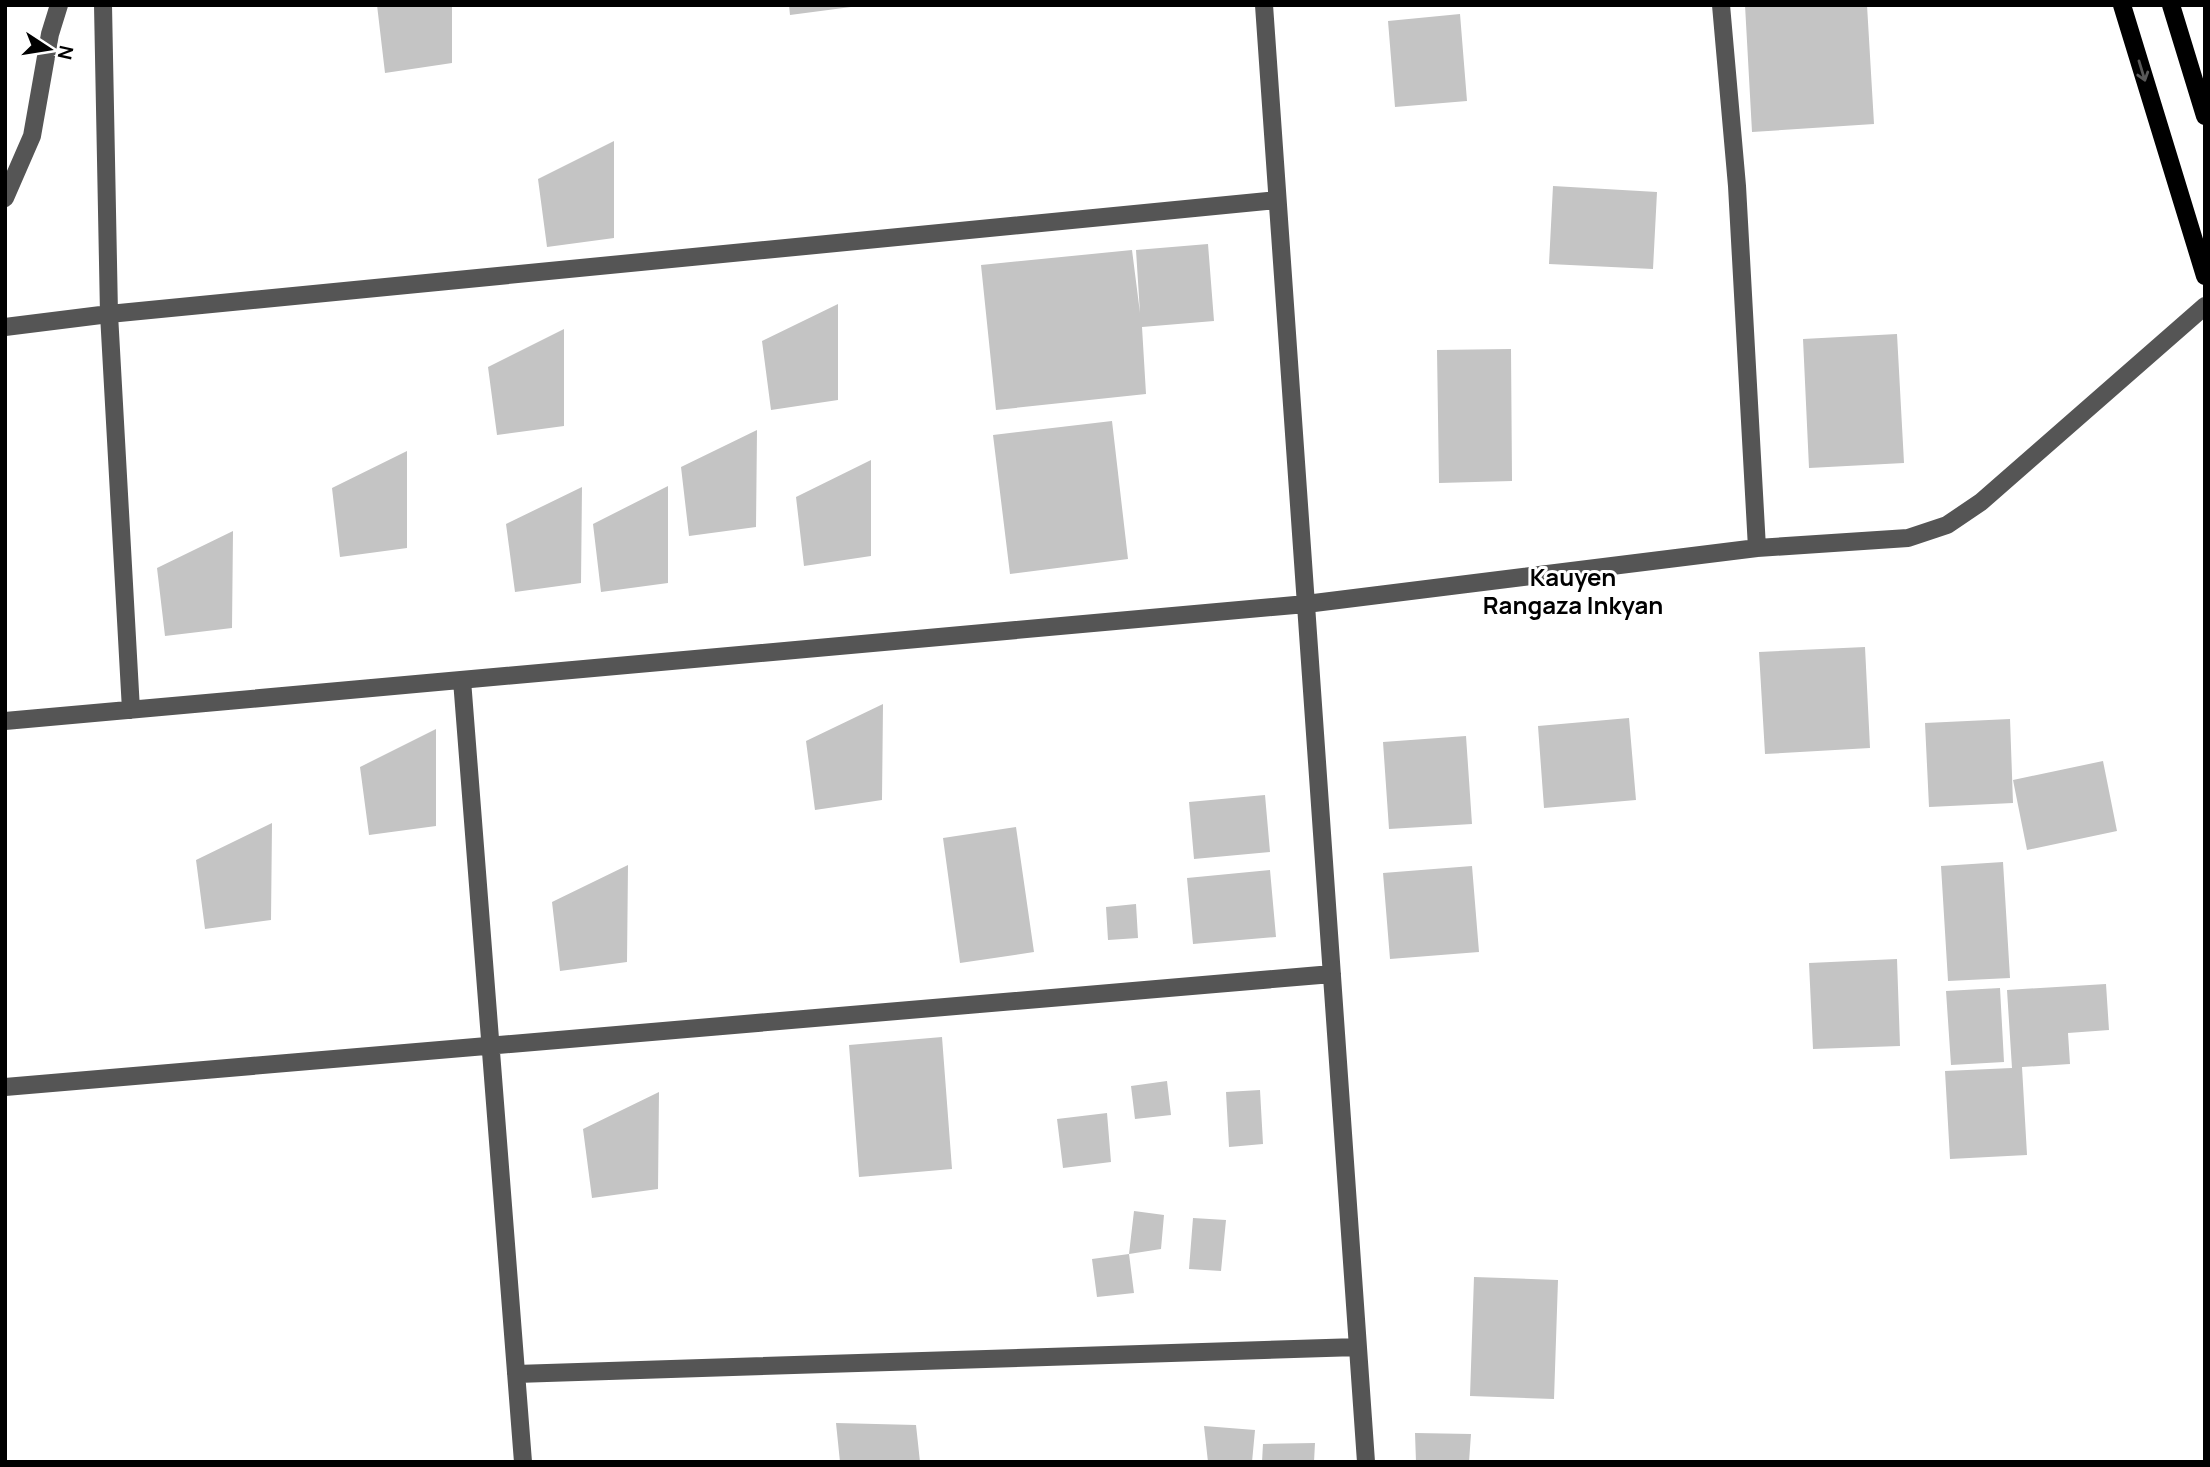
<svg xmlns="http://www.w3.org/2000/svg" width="2210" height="1467" font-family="Manrope,sans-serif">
	<rect width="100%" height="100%" fill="#fff"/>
	<path fill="#c4c4c4" d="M377,5H452V63L385,73Z
		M789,5H850L851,7L790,15Z
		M1745,5H1867L1874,124L1752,132Z
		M1460,14L1467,101L1395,107L1388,21Z
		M614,141V238L547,247L538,179Z
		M1553,186L1657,192L1653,269L1549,264Z
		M1208,244L1214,321L1142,327L1146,394L996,410L981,265L1132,250L1140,313L1136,250Z
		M838,304V400L771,410L762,341Z
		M564,329V426L497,435L488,367Z
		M1897,334L1904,463L1809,468L1803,339Z
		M1511,349L1512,481L1439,483L1437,350Z
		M1112,421L1128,559L1010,574L993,435Z
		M757,430L756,527L689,536L681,467Z
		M407,451V548L340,557L332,488Z
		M871,460V556L804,566L796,497Z
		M668,486V583L601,592L593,524Z
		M582,487L581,583L515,592L506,524Z
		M233,531L232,628L165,636L157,568Z
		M1865,647L1870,748L1765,754L1759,652Z
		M883,704L882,800L815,810L806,741Z
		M1629,718L1636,800L1544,808L1538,726Z
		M2010,719L2013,803L1929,807L1925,723Z
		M436,729V826L369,835L360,767Z
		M1466,736L1472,824L1389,829L1383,742Z
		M2103,761L2117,831L2027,850L2013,780Z
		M1265,795L1270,852L1194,859L1189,802Z
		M272,823L271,920L205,929L196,860Z
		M1016,827L1034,952L960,963L943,838Z
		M2003,862L2010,978L1948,981L1941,866Z
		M628,865L627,962L560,971L552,902Z
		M1472,866L1479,952L1390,959L1383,873Z
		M1270,870L1276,937L1193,944L1187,878Z
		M1136,904L1138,938L1108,940L1106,907Z
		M1897,959L1900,1046L1813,1049L1809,963Z
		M2106,984L2109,1030L2068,1033L2070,1064L2022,1067L2027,1155L1950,1159L1945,1071L2012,1068L2007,990Z
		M2000,988L2004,1062L1951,1065L1946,991Z
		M942,1037L952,1169L859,1177L849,1045Z
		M1167,1081L1171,1115L1135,1119L1131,1086Z
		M1260,1090L1263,1144L1229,1147L1226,1092Z
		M659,1092L658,1189L592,1198L583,1129Z
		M1107,1113L1111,1162L1063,1168L1057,1119Z
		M1134,1211L1164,1215L1161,1249L1129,1254L1134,1293L1097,1297L1092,1259L1129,1254Z
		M1193,1218L1226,1220L1221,1271L1189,1269Z
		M1474,1277L1558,1280L1554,1399L1470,1396Z
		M836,1423L916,1425L920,1462H840Z
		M1204,1426L1255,1430L1252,1462H1208Z
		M1415,1433L1471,1434L1469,1462H1416Z
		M1315,1443L1314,1462H1262L1263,1444Z"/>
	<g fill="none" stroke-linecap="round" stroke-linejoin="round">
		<path stroke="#555" stroke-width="18" d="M103,5L109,314L131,710
			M1264,5L1366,1462
			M1721,5L1737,186L1757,548
			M5,198L32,136L50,34L59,5
			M5,327L109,314L1277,200
			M462,680L523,1462
			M5,721L1306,604L1757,548L1908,538L1947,525L1981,502L2205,306
			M5,1087L1332,974
			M516,1374L1358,1347"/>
		<path stroke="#000" stroke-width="18" d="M2122,5L2205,276
			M2171,5L2205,116"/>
	</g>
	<defs><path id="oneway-shaft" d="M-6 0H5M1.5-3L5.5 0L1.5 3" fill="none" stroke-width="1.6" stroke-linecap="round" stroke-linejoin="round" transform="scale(1.75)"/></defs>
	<use stroke="#595959" href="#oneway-shaft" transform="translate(2142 71) rotate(73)"/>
	<g text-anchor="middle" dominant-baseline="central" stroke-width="6" stroke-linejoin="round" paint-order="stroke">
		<g font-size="24" font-weight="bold" fill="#000" stroke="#fff">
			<text x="1573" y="576">Kauyen<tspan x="1573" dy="28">Rangaza Inkyan</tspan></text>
		</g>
	</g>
	<rect width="2210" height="1467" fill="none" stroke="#000000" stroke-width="14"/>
	<g transform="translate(49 49) rotate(102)" stroke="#ffffff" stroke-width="5" paint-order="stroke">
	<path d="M0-5L12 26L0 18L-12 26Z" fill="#000000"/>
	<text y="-10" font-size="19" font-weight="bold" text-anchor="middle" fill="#000000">N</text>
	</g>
</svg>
